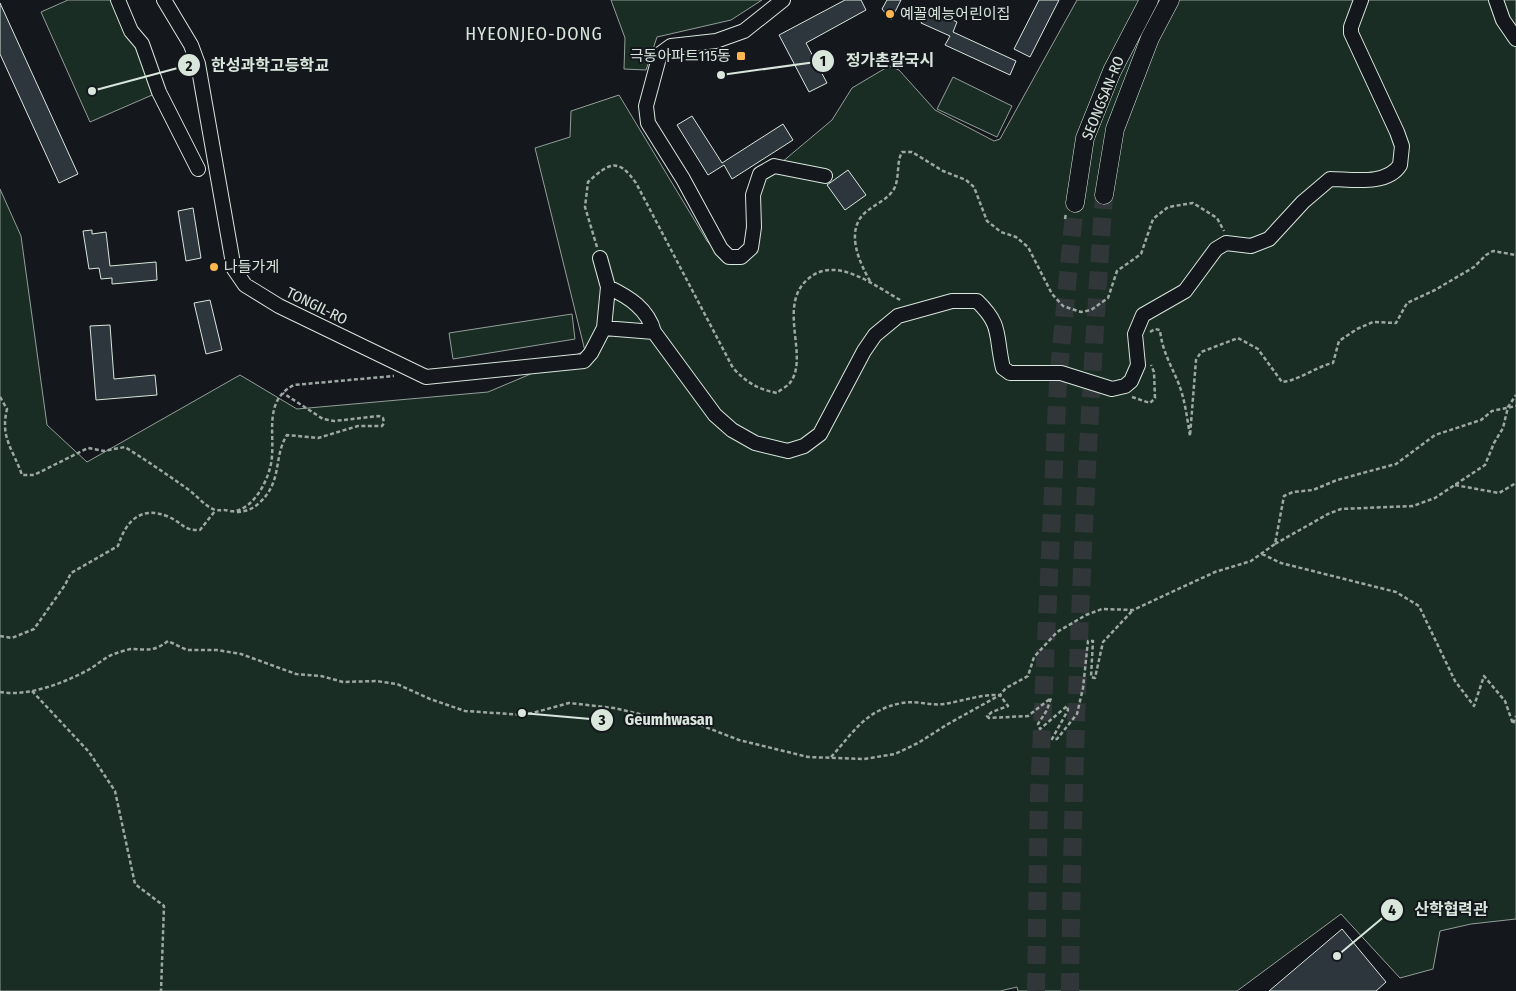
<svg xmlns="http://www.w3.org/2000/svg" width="1516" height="991" font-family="'Fira Sans Condensed','Noto Sans KR',sans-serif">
	<rect width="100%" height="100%" fill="#14181c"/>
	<path fill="#1a2d24" stroke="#939e99" d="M68,0H118L159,92L90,122L41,12Z
		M611,0H762L731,20L657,37L646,70L624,69L625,38Z
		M1077,0H1516V919L1471,924L1440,931L1433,969L1400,978L1341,914L1237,991H1018L1017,987L1000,991H0V189L21,236L47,425L87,462L240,375L297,409L488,392L585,351L535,148L570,137L571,111L619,95L707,241L727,263L755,250L756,195L763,178L832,120L852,88L889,66L899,70L935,110L994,141L1000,139Z
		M953,77L1012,106L997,137L937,109Z
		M572,314L575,339L453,359L449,333Z"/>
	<path fill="#2c363c" stroke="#d8e6dc" d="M845,0H861L866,10L806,43L827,83L809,92L779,35Z
		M887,0H901L891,20L882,9Z
		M1039,0H1059L1030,57L1014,49Z
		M0,3L78,174L59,183L0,54Z
		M928,8L957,22L953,32L1016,61L1010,75L945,45L950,36L921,23Z
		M692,116L722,163L783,124L793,140L732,179L724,165L708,175L677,125Z
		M848,170L866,195L845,210L827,185Z
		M193,208L201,258L186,261L178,211Z
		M92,230V234L106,232L110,266L156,262L157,280L112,284V278L101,279L99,268L89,269L83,231Z
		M210,300L222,350L206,354L194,303Z
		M110,325L114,379L155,375L157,395L96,400L90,326Z
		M1342,929L1386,982L1376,991H1269Z"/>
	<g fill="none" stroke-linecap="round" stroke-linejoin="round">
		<path stroke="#313739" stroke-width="18" stroke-dasharray="18 9" stroke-linecap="butt" d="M1036,991L1039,794L1058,381L1075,203
			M1070,991C1073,725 1085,460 1104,195"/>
		<defs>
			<path id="minor" d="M118,0L131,31L142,44L159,92L198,169
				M164,0L191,45L198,64L234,269L245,285L279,306L426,377L584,361L591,353L604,328L654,332L715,415L732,430L755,443L788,451L804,446L820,434L864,351L875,335L898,316L952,301H977C1003,326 995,336 1003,368L1010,373H1061L1112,389L1125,386L1131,381L1138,365L1135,334L1143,315L1185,291L1216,249L1226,243L1251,246L1269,239L1303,202L1330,179C1351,179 1387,186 1400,165L1402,146L1397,132L1351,33V27L1361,0
				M783,0L744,31L716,41L671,46L660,54L646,106L648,123L683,179L721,249L729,257H741L751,248L754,227L753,195L760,174L774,166L825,176
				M1496,0L1503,20L1516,39
				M600,258L608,287
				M604,328L608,287C629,297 648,309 654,332"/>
			<path id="major" d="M1104,195L1115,129L1150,38L1170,0
				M1075,203L1085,138L1112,71L1149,0"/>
		</defs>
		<use href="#minor" stroke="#d8e6dc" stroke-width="16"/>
		<use href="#major" stroke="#d8e6dc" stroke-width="19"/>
		<path stroke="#9da8a2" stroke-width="2.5" stroke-dasharray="4 2.5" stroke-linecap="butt" d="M1065,219L1066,213
			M597,247L585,207L588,182C609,163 618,157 636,183L733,368C746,382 757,389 777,393C780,390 786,387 789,384C811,359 776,306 808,279C836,254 876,287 902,301
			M870,281C859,262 844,229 867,211C876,204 888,199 894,189C900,177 896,163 902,152H912L943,171L966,180L974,187L987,221L1001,232L1016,237L1028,247L1052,294L1063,306L1081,312L1091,310L1108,298L1117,271L1141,254L1153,219L1168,207L1193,203L1217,218L1224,231
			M1150,332L1155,329L1160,330C1162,350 1170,363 1178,382C1185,399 1187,418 1190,436L1196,360L1201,352L1238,338L1258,349L1282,382C1300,380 1315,367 1333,363L1339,341L1357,329L1373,322L1396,323L1407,303L1435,290L1474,267L1486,255L1493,251L1516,255
			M0,397L7,409C0,438 13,449 22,475H34L88,448L104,451L125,447C147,461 168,475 189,490C197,496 204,505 213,509C217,511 220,510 224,510C227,510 232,512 235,511C253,508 266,484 270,468C278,440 260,402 294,385L394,376
			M1132,397L1150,403L1155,398L1154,372L1151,365
			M1455,485L1499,493L1516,483
			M237,512C245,512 253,509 259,503C283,482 273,457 287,435L318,438L358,426H382L384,423L383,418L379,416L334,421L323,419L283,393
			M1275,544L1328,514L1341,509L1413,506L1435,498L1485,465L1494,443L1503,428L1508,407L1516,395
			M1262,554L1281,563L1396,592L1419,606L1455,681L1474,706L1484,676L1505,701L1513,724L1516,716
			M0,636L12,638L34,629L65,585L71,573L118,546C126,520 142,505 169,517C183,523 183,531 200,530L215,511
			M32,691L89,752L115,791L135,884L164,906L161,991
			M0,692C28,697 64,683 88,670C97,665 105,657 114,654C120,652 128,649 133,649C149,650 155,651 168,641L187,650H217L241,654L296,674L321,676L343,682L376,681L397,684L430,699L465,711L525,715L569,703L614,708L648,716L673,718L695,723L739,740L808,757L864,759L895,754L918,743L948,724L1000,695L1006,688L1028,676L1034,657L1057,632L1086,615L1102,609L1133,610L1215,572L1251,561L1275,544L1284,496L1293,492L1313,490L1337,480L1396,464L1435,435L1481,420L1492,411L1516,406
			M831,757C854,732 865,710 902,703C916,700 930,706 944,704C963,701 981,694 1000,695L1008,706L992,712L987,716L989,718L1028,716L1051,698L1047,710L1038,724L1040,729L1067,706L1068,710L1052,739H1057L1077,714L1083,688L1088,641H1093L1091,677L1095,678L1103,642L1133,610"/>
		<use href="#minor" stroke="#14181c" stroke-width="14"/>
		<use href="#major" stroke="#14181c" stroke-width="18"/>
	</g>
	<g fill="#ffb74d" stroke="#14181c" stroke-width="2">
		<circle cx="890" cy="14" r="5"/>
		<rect x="736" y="51" width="10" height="10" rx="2.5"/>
		<circle cx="214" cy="267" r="5"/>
	</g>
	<g text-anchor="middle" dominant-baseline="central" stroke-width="4" stroke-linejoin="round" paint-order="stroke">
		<g font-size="15" fill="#d8e6dc" stroke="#14181c" text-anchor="start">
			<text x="900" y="14">예꼴예능어린이집</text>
			<text x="731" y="56" text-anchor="end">극동아파트115동</text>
			<text x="224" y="267">나들가게</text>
		</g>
		<g font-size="15" fill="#d8e6dc" stroke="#14181c">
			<text transform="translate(1103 98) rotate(-68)">SEONGSAN-RO</text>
			<text transform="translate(317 306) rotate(26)">TONGIL-RO</text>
		</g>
		<g font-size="18" letter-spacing="1" fill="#d8e6dc" stroke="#14181c">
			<text x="534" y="34">HYEONJEO-DONG</text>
		</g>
	</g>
	<path fill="none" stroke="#d8e6dc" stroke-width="2" d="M721 75L823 61M92 91L189 65M522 713L602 720M1337 956L1392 910"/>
	<g fill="#d8e6dc" stroke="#14181c" stroke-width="2">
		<circle cx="721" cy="75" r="5"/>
		<circle cx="92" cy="91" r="5"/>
		<circle cx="522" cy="713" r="5"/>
		<circle cx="1337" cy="956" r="5"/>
		<circle cx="823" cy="61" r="12"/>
		<circle cx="189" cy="65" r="12"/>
		<circle cx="602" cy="720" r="12"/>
		<circle cx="1392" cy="910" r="12"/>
	</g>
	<g font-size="15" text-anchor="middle" font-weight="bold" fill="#111">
		<text x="823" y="66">1</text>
		<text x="189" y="71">2</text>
		<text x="602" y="725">3</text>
		<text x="1392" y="915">4</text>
	</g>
	<g font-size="16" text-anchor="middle" font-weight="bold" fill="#d8e6dc" stroke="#14181c" stroke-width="4" stroke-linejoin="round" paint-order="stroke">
		<text x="890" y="66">정가촌칼국시</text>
		<text x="270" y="71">한성과학고등학교</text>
		<text x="669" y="725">Geumhwasan</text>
		<text x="1451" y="915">산학협력관</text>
	</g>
</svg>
